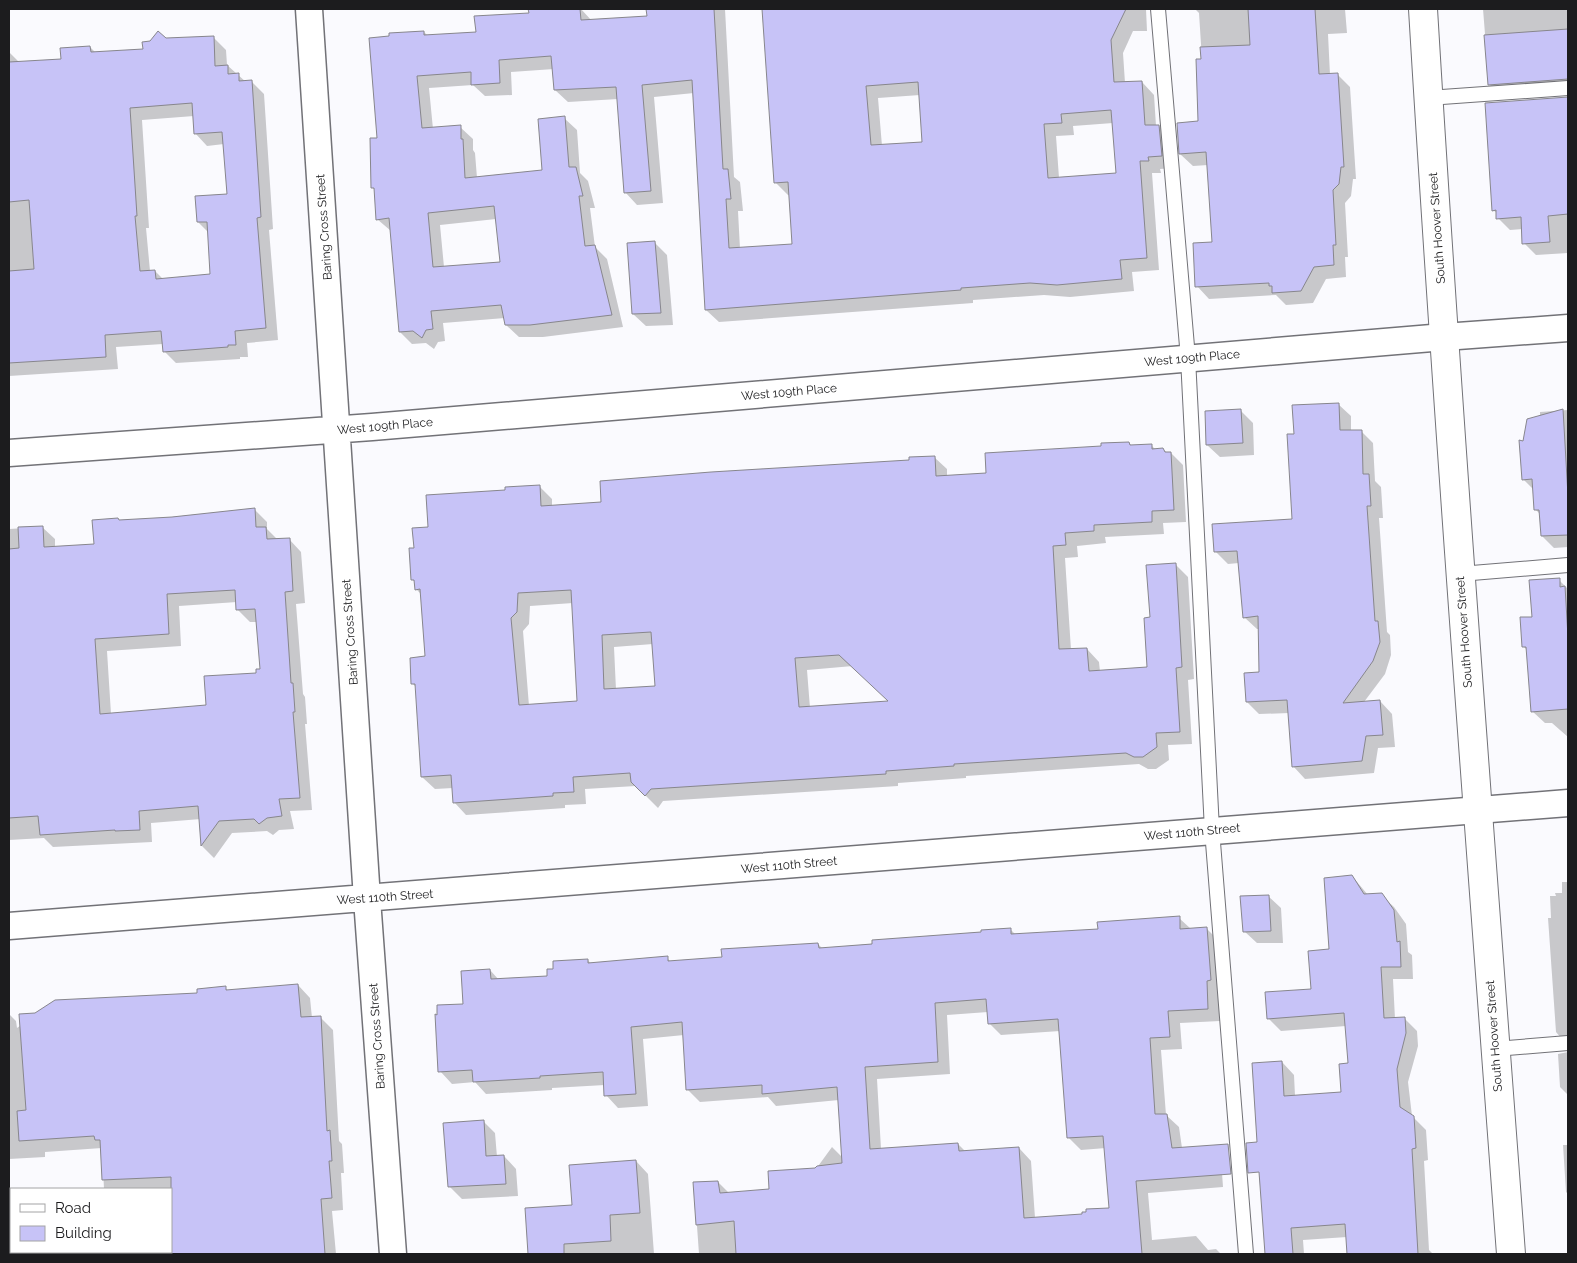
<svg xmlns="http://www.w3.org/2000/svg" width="1577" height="1263" font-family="Raleway,sans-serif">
	<rect width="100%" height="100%" fill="#fafafe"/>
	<path fill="#0003" fill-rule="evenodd" d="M547,9H581L592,21L648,17L647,9H725L734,177L740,182L743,211H738L740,249L794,245L790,195H788L775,182L763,9H1146L1147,31H1133L1123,53L1125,83L1142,82L1154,95L1156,126H1159L1171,138L1174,168L1160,169L1161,173H1152L1159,270L1132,272L1134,291L1070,297L1044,295L973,300V303L719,322L706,310L694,93L654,97L663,203L637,205L625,192L618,99L568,102L555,90L554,69L511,72L512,95L485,96L473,85L429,88L433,129L460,127L473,139V150L475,153L477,178L543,171L564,118L577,130L580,173L588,181L595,208H590L595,247L607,259L623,327L543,337H519L506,325L505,318L443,323L445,341L438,342L434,349L426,343L412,344L400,332L391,231L377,219L375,190L373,188L378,139L424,32L428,36L477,33L530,14V10ZM920,95L924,143L882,146L878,98ZM1113,123L1117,174L1059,178L1056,136L1074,135L1073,126ZM496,219L501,263L444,267L440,225Z
		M1195,9H1345L1347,33L1328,34L1330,75L1337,74L1350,87L1356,179H1353L1351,196L1345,203L1348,257H1345L1346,277L1326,279L1313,303L1286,305L1276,295L1209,299L1197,286L1213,243L1208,165L1193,166L1180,154L1199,122L1202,60L1199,13Z
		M1483,9H1568V92L1501,96L1489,84Z
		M213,37L226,50L227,65L246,82L251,81L264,94L273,229L269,230L278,340L247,343L248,357H240V359L176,363L164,351L163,344L116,347L118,369L9,376V52L20,63L62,60L90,47L96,53L144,50L166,40ZM194,116L195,133L207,146L224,144L228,195L198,222L209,233L212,275L164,280L155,271H150L146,228H149L142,120Z
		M1568,98V253L1536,255L1524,243L1523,229L1510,230L1498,218V214L1493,210L1486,104Z
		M654,242L667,255L673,325L646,326L633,314Z
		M1338,404L1351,416V431H1361L1373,443L1375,481L1381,487L1383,518H1379L1387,632L1390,635L1391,655L1385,674L1364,702L1380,701L1392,714L1395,747L1378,748L1374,773L1305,779L1293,766L1289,713L1259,714L1247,702L1260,674V629H1257L1244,617L1239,563L1228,564L1215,551L1293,520L1295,435Z
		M1240,410L1253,423L1254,455L1220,457L1207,445Z
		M1568,410V547L1554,548L1542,536L1540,514L1535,509L1534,490L1523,479L1524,442L1540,416V412Z
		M1129,443L1132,446L1151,445L1156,450L1163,449L1167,453H1171L1183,465L1186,522L1163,523L1164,534L1105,537L1106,543L1077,546L1078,557L1065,558L1071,650L1087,649L1099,662L1100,672L1148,668L1151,619L1175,564L1188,577L1194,679L1188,680L1192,744L1168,745L1169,760L1156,769H1148L1139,764L966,776V778L898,783V786L663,801L658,808L636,786L585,789L586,804L565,805V808L466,815L454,802L453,788L435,789L422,777L416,687L413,684L426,657L422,595L416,589V582L413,580L415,549L430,528L507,491L539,486L552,499V507L603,503L911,462L934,457L947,469V477L987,474L1102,447ZM573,603L579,703L529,706L523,631L529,624L530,606ZM653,644L656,687L616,690L614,647ZM853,666L890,702L810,708L807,670Z
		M254,509L267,522V529L278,540L289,539L301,552L305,603L296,604L303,694L305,697L307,724H305L312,810L290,811L294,829L279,830L273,835L267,831L232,833L214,858L202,846L201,819L151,823L152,842L53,847L44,838L9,840V529L42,527L55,539V548L96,545L120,522ZM237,602V609L250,622H257L261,670L257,674L207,706L111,714L107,651L181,646L179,606Z
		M1559,580L1568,589V737L1552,723H1545L1532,711L1528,651L1523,646L1533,618Z
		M1352,876L1368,895H1381L1394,907L1406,924L1408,952L1412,955L1413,979H1393L1395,1019L1404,1018L1417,1031L1418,1046L1408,1082L1412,1116L1426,1130L1428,1160L1424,1161L1429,1250L1433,1254H1348L1347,1237L1303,1240L1304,1254H1267L1254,1064L1282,1062L1294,1075L1295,1096L1342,1094L1349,1064L1346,1026L1281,1031L1268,1018L1312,990L1331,950Z
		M1562,882H1568V1046L1556,1032L1548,918H1551L1550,896H1556L1555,893H1562Z
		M1268,896L1281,908L1283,943H1257L1244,931Z
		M1179,918L1191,929L1206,928L1219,941L1220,1021L1180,1023L1182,1049L1161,1050L1166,1115L1179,1127L1182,1148L1221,1159L1223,1187L1148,1193L1152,1240L1196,1236L1208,1250L1216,1249L1221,1254H890L880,1162L855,1164L839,1100L776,1106L768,1097L700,1102L688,1090L684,1035L643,1039L648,1106L618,1108L606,1095L605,1085L552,1088V1090L486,1094L475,1082L452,1084L440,1071L464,1005L490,970L499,980L548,978L588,960L591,964L667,958L671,962L723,958L818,944L823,949L1010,929L1016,935L1099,930ZM988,1012L989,1023L1001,1035L1060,1031L1068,1137L1081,1150L1106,1148L1111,1209L1084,1215L1035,1218L1031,1161L1019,1148L966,1152L958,1144L881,1149L877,1079L950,1074L947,1015Z
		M298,985L310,998L312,1018L320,1017L333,1030L339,1141L342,1144L344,1173H341L343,1210L332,1211L336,1254H74V1252H171V1189H104L102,1148L45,1152V1157L9,1159V1014L16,1021L17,1028L55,1001L198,995L225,988L229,991Z
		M1568,1052V1095L1560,1087L1558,1054Z
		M483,1121L495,1133L497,1157L504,1156L516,1169L518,1196L462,1199L449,1186Z
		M1563,1145H1568V1194L1566,1192Z
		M832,1147L844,1159L852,1254H699L694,1184L718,1182L729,1193L770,1190L816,1169Z
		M636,1161L648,1174L654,1254H530L526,1209L573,1206Z"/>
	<path fill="#c7c3f7" stroke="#87868c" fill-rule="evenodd" d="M528,9H580L581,20L647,16L646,9H714L723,169H728L731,199H726L729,248L792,244L788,182L774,183L762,9H1126L1111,40L1114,82L1142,81L1145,125H1159L1162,156L1148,157L1149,161H1140L1147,258L1120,260L1122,279L1057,285L1030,283L961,288V290L705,310L692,80L642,85L651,191L624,193L616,87L554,90L551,56L499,60L500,83L471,85V72L417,76L422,128L461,125V139H463L465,178L542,170L538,119L565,116L569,167H576L583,196H579L585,246L595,245L612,315L530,325H505L501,305L431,311L433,329L426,330L422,338L413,331L399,332L389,218L376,220L374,188H371L370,138H377L369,38L389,36V33L424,31V35L476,32L474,16L529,13ZM918,82L922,142L871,145L866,86ZM1111,110L1116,173L1048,178L1044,124L1062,123L1061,114ZM494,206L500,262L433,267L428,213Z
		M1248,9H1315L1319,74L1338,73L1344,167H1341L1339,184L1333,190L1336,245H1333L1334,265L1314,267L1301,291L1272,293V286H1269V283L1195,287L1193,243L1212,242L1206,152L1179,154L1177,123L1198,121L1196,59H1201L1200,47L1250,45Z
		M1568,29V79L1488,85L1484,35Z
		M158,31L166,38L214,36L215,66L228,65V74L239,73V81L252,80L261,217L257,218L266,328L235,331L236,345H228V347L163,352L161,331L105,335L106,357L9,363V271L34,269L29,200L9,202V62L61,59L60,48L90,46L91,52L143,49L142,42L150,41ZM192,103L194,134L222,132L227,194L195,196L197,222H207L210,274L156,279L155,270L140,271L135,216H137L130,108Z
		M1568,97V214L1548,216L1550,242L1522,244L1521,217L1496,219V210L1492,211L1485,103Z
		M655,241L661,313L632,314L627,243Z
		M1339,403L1340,430H1362L1363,474H1369L1371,506H1367L1375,621H1378L1380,642L1373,661L1343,703L1380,700L1383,735L1366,736L1362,761L1292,767L1287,700L1246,702L1244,673L1259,672L1258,616L1243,618L1237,551L1214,552L1212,524L1292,519L1287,434H1294L1292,405Z
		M1241,409L1243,443L1206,445L1205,411Z
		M1563,409L1568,496V535L1541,536L1539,510H1534L1532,479L1522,480L1519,440L1523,441L1527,419Z
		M1129,442L1130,445L1152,444V449L1163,448L1165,452H1171L1174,510L1152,511V522L1094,525V531L1065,533L1066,545L1053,546L1059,649L1087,648L1089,671L1147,667L1144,618L1150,617L1146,565L1176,563L1182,667L1176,668L1180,732L1156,733L1157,747L1143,757H1134L1126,753L954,764V766L886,771V774L651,789L645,796L631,782L630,773L573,777L574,792L553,793V796L453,803L451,775L421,777L415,684H411L410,658L425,656L420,589L415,590L414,580H411L409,548H414L412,528L428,527L426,495L505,490V487L540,485L541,506L601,502L600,481L711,472L909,460V457L935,456L936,476L986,473L985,453L1101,446V443ZM571,590L577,701L519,705L511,618L517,612L518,593ZM651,632L655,686L604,689L602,635ZM839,655L888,701L799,707L795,658Z
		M255,508L256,527H266L267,539L290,538L293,591L285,592L291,683H293L295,712H293L300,798L279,799L282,816L267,818L259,824L254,819L219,821L201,846L198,806L139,811L140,830L115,831V830L40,835L38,816L9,818V549L19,548L18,527L43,526L44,547L94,544L92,520L118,518L119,520L172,517ZM235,590L236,610L255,609L260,669H256V673L204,676L206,705L100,714L95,639L169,634L167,594Z
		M1560,578V587L1565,586L1568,637V709L1531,712L1526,647H1522L1520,617H1532L1529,580Z
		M1352,875L1364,894L1382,893L1394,910L1397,942L1400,941L1401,967H1381L1384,1018L1405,1017L1406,1033L1397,1069L1400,1107L1414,1116L1416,1148L1412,1149L1418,1254H1347L1345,1224L1291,1228L1293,1254H1265L1259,1172L1248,1173L1246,1143L1257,1142L1252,1063L1282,1061L1284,1096L1341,1092L1339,1064L1348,1063L1344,1013L1267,1019L1265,992L1311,989L1308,951L1329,949L1324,878Z
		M1269,895L1271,931L1243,932L1240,896Z
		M1180,916V929L1207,927L1211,980L1207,981L1208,1009L1168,1011L1170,1037L1150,1038L1155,1114H1167L1172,1148L1228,1144L1231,1174L1136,1181L1142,1254H736L734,1221L696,1225L693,1182L718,1181L720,1193L769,1189L768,1171L815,1168L817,1166L842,1163L837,1087L762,1094V1085L686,1090L682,1022L631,1027L636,1094L604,1096L603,1072L540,1076V1078L473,1082L472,1070L438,1072L435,1014L437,1015V1005L463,1004L461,971L490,969L491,979L547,976V969H553V961L588,959V963L668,956V961L722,957L721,949L818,943L819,948L872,944V940L981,932V930L1011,928V934L1098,929L1097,922ZM986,999L988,1024L1058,1019L1067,1138L1103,1136L1109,1208L1086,1209V1212H1082V1214L1024,1218L1019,1147L959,1151L958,1143L870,1149L865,1067L938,1062L935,1003Z
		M298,984L301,1017L321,1016L327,1131L330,1130L332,1161H329L332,1198L321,1199L325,1254H171V1177L102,1180L100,1140H95L94,1136L19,1141L17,1111L26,1110L19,1014L35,1013L55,1000L197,993V989L226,986V990Z
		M484,1120L486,1156L504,1155L506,1184L448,1187L443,1123Z
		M636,1160L640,1213L610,1215L611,1241L564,1244V1254H528L525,1208L572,1205L569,1165Z"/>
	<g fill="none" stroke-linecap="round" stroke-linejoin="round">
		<defs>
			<path id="service" d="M1158,9L1188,358L1212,830L1246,1254
				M1428,98L1568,88
				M1460,574L1568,565
				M1495,1049L1568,1043"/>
			<path id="minor" d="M309,9L367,899L393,1254
				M9,453L372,427L1444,337L1568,328
				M9,926L1568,803"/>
			<path id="tertiary" d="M1423,9C1448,424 1480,839 1511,1254"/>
		</defs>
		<use href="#service" stroke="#727277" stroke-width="16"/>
		<use href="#minor" stroke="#727277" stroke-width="29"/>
		<use href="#tertiary" stroke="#727277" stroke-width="30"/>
		<use href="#service" stroke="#fff" stroke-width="14"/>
		<use href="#minor" stroke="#fff" stroke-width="26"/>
		<use href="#tertiary" stroke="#fff" stroke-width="28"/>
	</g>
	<g text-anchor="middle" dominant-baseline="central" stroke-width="4.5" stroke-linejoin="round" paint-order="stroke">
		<g font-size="12" fill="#1c1c1e" stroke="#fff">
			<text transform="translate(324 227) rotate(-94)">Baring Cross Street</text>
			<text transform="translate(1437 228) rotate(-94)">South Hoover Street</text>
			<text transform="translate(1192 358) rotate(-5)">West 109th Place</text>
			<text transform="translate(789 392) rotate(-5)">West 109th Place</text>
			<text transform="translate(385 426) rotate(-5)">West 109th Place</text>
			<text transform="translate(350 632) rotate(-94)">Baring Cross Street</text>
			<text transform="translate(1464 632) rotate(-94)">South Hoover Street</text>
			<text transform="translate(1192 832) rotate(-5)">West 110th Street</text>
			<text transform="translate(789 865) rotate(-5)">West 110th Street</text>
			<text transform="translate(385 897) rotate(-4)">West 110th Street</text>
			<text transform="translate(377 1036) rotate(-94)">Baring Cross Street</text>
			<text transform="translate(1494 1036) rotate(-94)">South Hoover Street</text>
		</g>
	</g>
	<rect width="1577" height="1263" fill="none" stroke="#1c1c1e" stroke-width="20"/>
	<rect x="10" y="1188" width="162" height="65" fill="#ffffff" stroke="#a4a4a5"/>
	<rect x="20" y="1204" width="25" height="8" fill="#ffffff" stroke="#a4a4a5"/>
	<text x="55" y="1213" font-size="15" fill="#1c1c1e">Road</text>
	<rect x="20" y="1226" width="25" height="15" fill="#c7c3f7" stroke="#a4a4a5"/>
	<text x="55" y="1238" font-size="15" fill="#1c1c1e">Building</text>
</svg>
